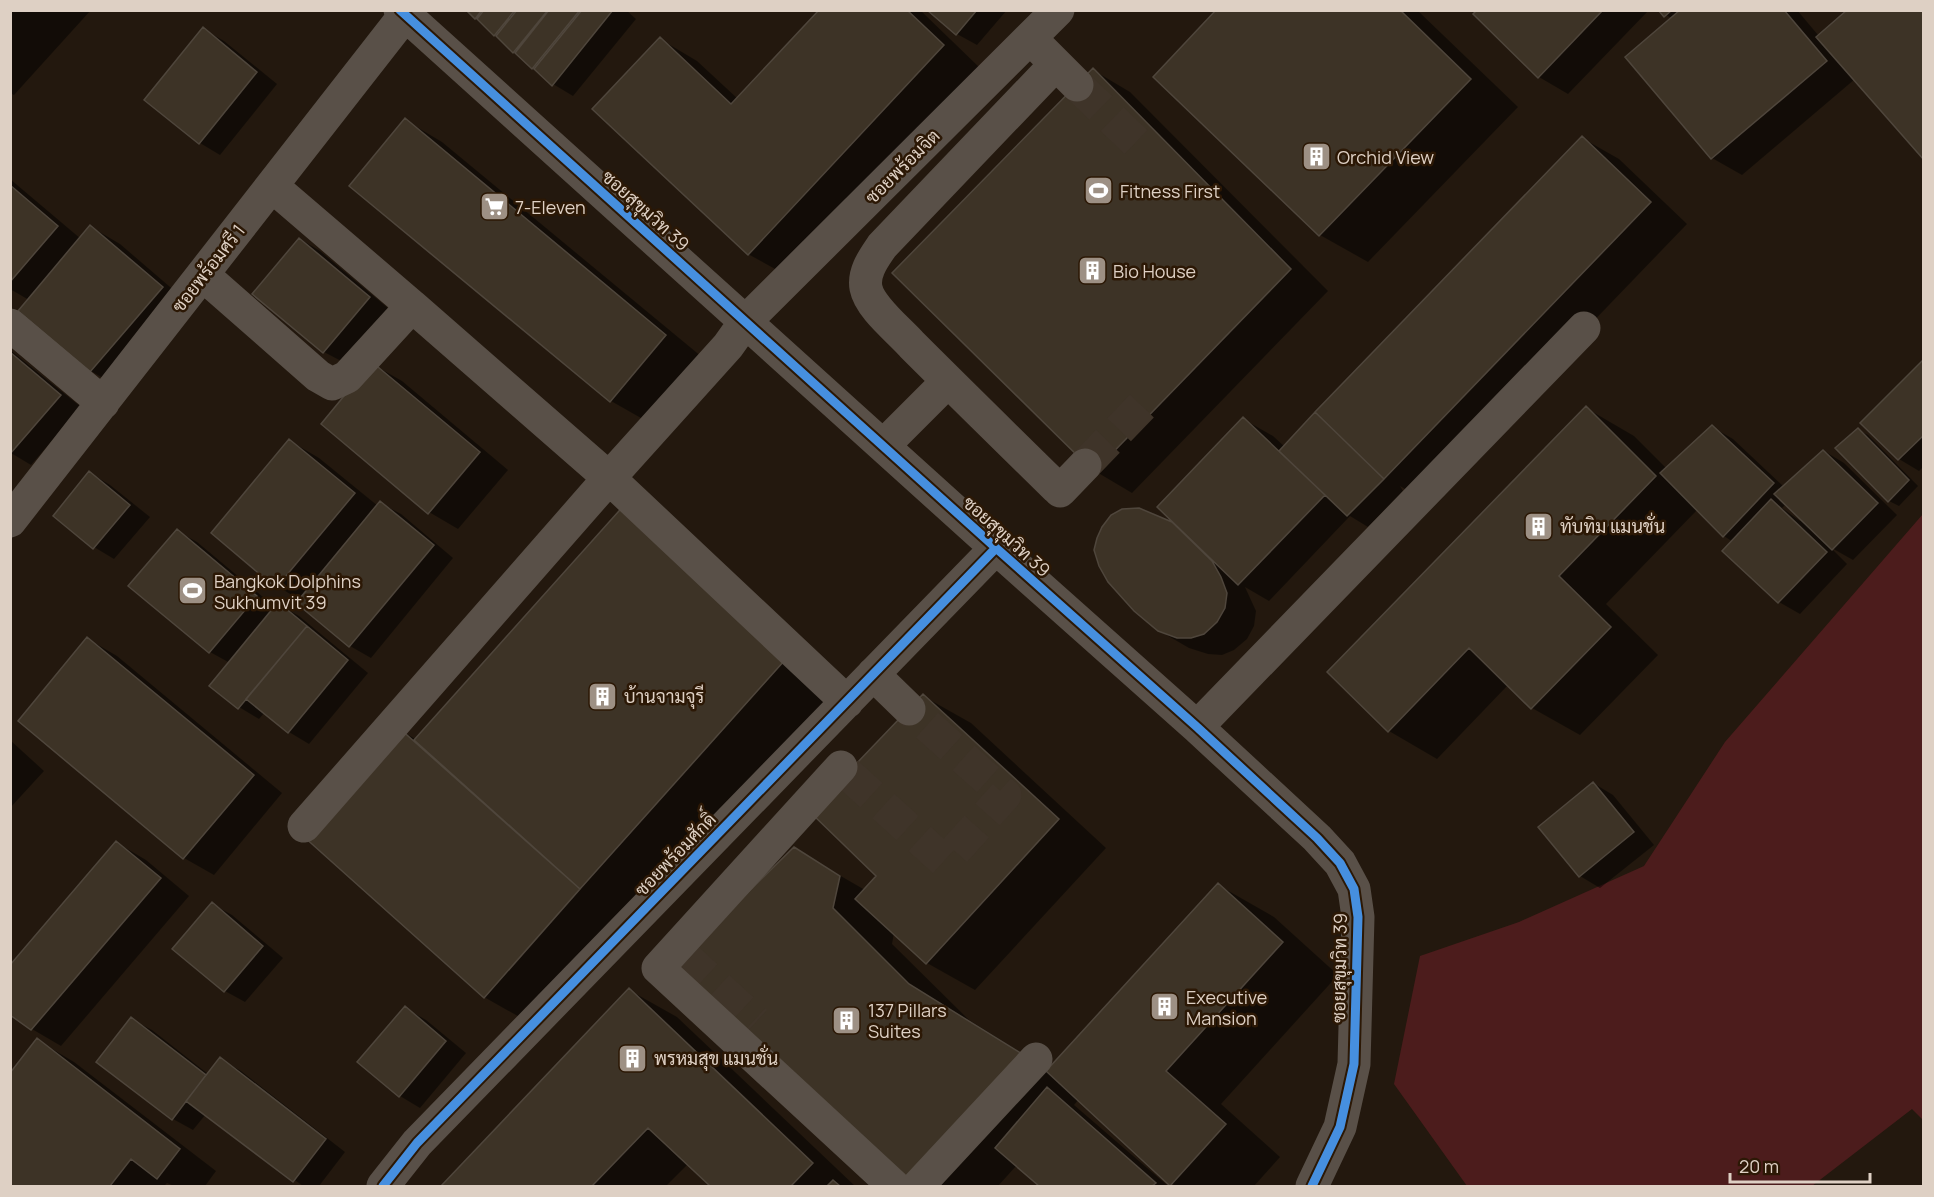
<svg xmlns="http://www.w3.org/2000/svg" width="1934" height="1197" font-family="Manrope,Sarabun,sans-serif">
	<rect width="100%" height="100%" fill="#23180e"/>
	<path fill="#4c1c1c" d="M1923,514V1120L1912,1109L1812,1186H1467L1394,1084L1420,956L1519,922L1644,866L1725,742Z"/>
	<path fill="#0007" fill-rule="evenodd" d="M10,10H91L14,95L10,93Z
		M468,10H626L636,19L573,96L553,84Z
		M821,10H920L980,68L786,275L748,254L660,39L697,61L738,99Z
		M930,10H1007L977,45L957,34Z
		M1219,10H1417L1518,107L1368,262L1320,235Z
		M1475,10H1649L1568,94L1539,77Z
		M1660,10H1797L1855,79L1742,175L1712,158L1627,57L1672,19Z
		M203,29L224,41L277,84L220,155L200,143L146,100Z
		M1093,70L1130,92L1328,291L1132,493L1095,471Z
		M405,120L442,142L702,357L648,422L611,401L351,185Z
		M1582,138L1619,159L1687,224L1422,499L1400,486L1403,491L1368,527L1350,516L1269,601L1245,587L1256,611L1254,626L1247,639L1234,650L1222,655L1208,654L1189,648L1158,630L1139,509L1178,526L1243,419L1273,436L1285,447Z
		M10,179L81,239L91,227L120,244L191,305L120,388L91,371L29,300L10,289Z
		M300,239L320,251L389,309L345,363L324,352L254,294Z
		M10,350L81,407L31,465L11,453Z
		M1924,361V466L1919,471L1899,459Z
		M372,364L402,381L508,470L458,529L429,512Z
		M1586,408L1634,436L1667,469L1712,427L1733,439L1784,487L1824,451L1844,463L1897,515L1853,560L1830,547L1847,564L1800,614L1779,602L1724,551L1733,542L1724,536L1698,509L1606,604L1658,655L1580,735L1532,708L1508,685L1437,759L1389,731L1329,672ZM1786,504L1802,519L1800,521L1782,508Z
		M1858,430L1868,435L1918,486L1899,506L1889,501Z
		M290,441L319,458L378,506L380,503L401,514L453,558L371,658L350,646L298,602L300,600L277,586Z
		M90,473L110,485L150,517L114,559L94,547Z
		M627,504L851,687L532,1024L484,997L398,729L417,740Z
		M177,531L197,542L275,607L278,604L299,616L368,673L309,744L289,732L265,712L259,719L239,707L230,663L210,652Z
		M88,639L117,656L282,793L214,875L184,858L20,721Z
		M923,696L971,723L1106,848L975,990L927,963L894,933L892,944L969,1020L1049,1070L1218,885L1274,917L1338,975L1221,1104L1280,1157L1254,1186H1175L1079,1099L1074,1105L1168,1186H1041L1017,1165L998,1186H908L794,849L865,890L878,876Z
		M10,740L44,771L10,808Z
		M1593,783L1613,795L1654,845L1600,888L1580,876Z
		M117,843L146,860L189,896L61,1046L32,1029Z
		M212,904L232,915L283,958L245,1002L225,991Z
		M629,990L677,1017L855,1186H712L688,1164L666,1186H443Z
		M405,1008L426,1020L466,1053L420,1108L400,1096L359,1062Z
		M131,1019L152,1030L208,1074L220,1059L241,1071L345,1152L319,1186H303L206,1114L193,1130L173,1119Z
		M37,1040L74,1062L216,1171L205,1186H174L167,1183L164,1186H10V1075Z"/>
	<path fill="#3d3326" stroke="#4f463c" stroke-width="1.5" d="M466,10H482L475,19Z
		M484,10H515L494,36L477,19Z
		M517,10H548L513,53L496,36Z
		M549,10H580L532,69L515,53Z
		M582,10H613L552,86L534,69Z
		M819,10H907L944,45L748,255L592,109L660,37L731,104Z
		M927,10H977L956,35Z
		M1216,10H1400L1471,79L1319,236L1153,77Z
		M1477,10H1603L1538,78L1473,14Z
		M1658,10H1672L1664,17Z
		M1680,10H1784L1827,61L1711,159L1625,57Z
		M1847,10H1924V160L1816,37Z
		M203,27L257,72L199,144L144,100Z
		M1093,68L1291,269L1094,472L892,273Z
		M405,118L666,335L610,402L349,186Z
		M1582,136L1651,202L1384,479L1315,412Z
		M10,185L58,226L10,282Z
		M90,225L163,287L90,372L18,311Z
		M299,238L370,297L323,353L252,294Z
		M10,352L61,395L10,454Z
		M1924,359V435L1898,460L1860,423Z
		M372,362L480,452L428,514L321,424Z
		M1586,406L1656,476L1559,576L1611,627L1531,709L1469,648L1388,732L1327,672Z
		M1315,412L1384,479L1347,516L1279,451Z
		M1243,417L1325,495L1238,585L1157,507Z
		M1712,425L1774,483L1723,537L1660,473Z
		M1858,428L1909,480L1888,502L1835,448Z
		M289,439L355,493L276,588L211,533Z
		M1823,450L1878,503L1832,550L1774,494Z
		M89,471L130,505L93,549L53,516Z
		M1771,499L1827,552L1778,603L1722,551Z
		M380,501L434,545L349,647L296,603Z
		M627,502L793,651L580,889L414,740Z
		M1139,508L1172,522L1212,561L1221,577L1227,593L1225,608L1217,622L1204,634L1191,638H1177L1158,631L1134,611L1108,582L1099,566L1094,550L1097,538L1102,527L1111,515L1122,509Z
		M177,529L257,596L209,653L128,586Z
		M278,602L307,626L238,709L209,686Z
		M307,626L348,660L288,733L246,699Z
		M87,637L254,775L183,859L18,721Z
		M923,694L1059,819L926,964L855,899L876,876L810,812Z
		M398,727L580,889L484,998L303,836Z
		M1593,782L1634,832L1579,877L1538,827Z
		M116,841L161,878L31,1030L10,1015V965Z
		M794,847L840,876L833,908L909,984L1027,1057L907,1186L670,969Z
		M1218,883L1283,942L1166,1071L1226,1124L1170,1186L1046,1071Z
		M212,902L263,946L224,992L172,949Z
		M629,988L813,1163L791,1186H710L648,1128L592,1186H441Z
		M405,1006L446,1041L399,1097L357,1062Z
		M131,1017L206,1075L172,1120L96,1062Z
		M37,1038L180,1149L157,1179L131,1159L110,1186H10V1073Z
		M220,1057L326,1139L293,1182L186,1101Z
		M1047,1087L1156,1183L1152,1186H1039L995,1148Z
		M833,1180L840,1186H827Z"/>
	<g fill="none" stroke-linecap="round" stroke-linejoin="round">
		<path stroke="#3f3429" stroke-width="33" stroke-dasharray="33 16" stroke-linecap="butt" d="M1077,85L1139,145
			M1085,465L1143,405
			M847,773L945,862L1005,795L909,709
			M682,954L756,1022"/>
		<path stroke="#595048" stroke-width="33" d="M400,10L996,548L1197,727L1317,838L1340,863L1354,889L1358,917L1354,1064L1340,1127L1312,1186
			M1040,48L1077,85
			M1056,64L882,246C874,258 863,272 866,288C870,308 899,330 912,345C961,394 1010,442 1060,491L1085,465
			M203,275L318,376L332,384L347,377L412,306L272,186
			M412,306L609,478L847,702
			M10,325L103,403
			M883,446L948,381
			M10,521L405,15
			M873,674L909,709
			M1197,727L1584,328
			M841,767L658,968L894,1186
			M304,826L609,478L728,346L745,322L1058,10
			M383,1186L417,1143L996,548
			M918,1186L1036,1059"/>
		<defs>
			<path id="cycleway" d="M400,10L996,548L1197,727L1317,838L1340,863L1354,889L1358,917L1354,1064L1340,1127L1312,1186
				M383,1186L417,1143L996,548"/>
		</defs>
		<use href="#cycleway" stroke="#2c1805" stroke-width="13"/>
		<use href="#cycleway" stroke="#468fdf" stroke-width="9"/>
	</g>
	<defs>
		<symbol id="building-square" viewBox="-11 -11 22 22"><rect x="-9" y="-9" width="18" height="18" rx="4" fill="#9d9084" stroke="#2c1805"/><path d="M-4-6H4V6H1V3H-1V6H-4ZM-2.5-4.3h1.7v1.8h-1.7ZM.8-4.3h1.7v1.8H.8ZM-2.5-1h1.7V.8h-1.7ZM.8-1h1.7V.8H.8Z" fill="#fff"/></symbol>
		<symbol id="stadium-square" viewBox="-11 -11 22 22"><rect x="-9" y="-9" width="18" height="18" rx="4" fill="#9d9084" stroke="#2c1805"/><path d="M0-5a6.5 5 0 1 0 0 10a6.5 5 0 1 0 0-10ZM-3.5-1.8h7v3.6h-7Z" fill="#fff"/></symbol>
		<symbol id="supermarket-square" viewBox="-11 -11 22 22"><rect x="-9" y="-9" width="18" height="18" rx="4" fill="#9d9084" stroke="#2c1805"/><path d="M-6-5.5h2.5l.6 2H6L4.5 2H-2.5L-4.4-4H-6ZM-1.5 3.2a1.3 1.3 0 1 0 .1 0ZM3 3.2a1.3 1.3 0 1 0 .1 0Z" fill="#fff"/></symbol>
	</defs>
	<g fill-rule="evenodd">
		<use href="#building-square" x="1300" y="140" width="33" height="33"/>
		<use href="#stadium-square" x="1082" y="174" width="33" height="33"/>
		<use href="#supermarket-square" x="478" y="190" width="33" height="33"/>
		<use href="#building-square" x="1076" y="254" width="33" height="33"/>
		<use href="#building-square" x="1522" y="510" width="33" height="33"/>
		<use href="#stadium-square" x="176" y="574" width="33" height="33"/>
		<use href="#building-square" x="586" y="680" width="33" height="33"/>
		<use href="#building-square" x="1148" y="990" width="33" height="33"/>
		<use href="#building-square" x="830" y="1004" width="33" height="33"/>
		<use href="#building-square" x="616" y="1042" width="33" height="33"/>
	</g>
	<g text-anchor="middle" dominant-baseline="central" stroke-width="5" stroke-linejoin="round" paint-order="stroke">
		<g font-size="18" fill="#ded0c4" stroke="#2c1805" text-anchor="start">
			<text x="1337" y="157">Orchid View</text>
			<text x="1120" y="191">Fitness First</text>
			<text x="515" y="207">7-Eleven</text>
			<text x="1113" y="271">Bio House</text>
			<text x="1560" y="526">ทับทิม แมนชั่น</text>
			<text x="214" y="581">Bangkok Dolphins<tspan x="214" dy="21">Sukhumvit 39</tspan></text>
			<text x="624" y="696">บ้านจามจุรี</text>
			<text x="1186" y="997">Executive<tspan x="1186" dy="21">Mansion</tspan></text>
			<text x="868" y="1010">137 Pillars<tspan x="868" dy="21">Suites</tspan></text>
			<text x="654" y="1058">พรหมสุข แมนชั่น</text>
		</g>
		<g font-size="18" fill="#ded0c4" stroke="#2c1805">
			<text transform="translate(902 166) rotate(-45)">ซอยพร้อมจิต</text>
			<text transform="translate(646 210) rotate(42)">ซอยสุขุมวิท 39</text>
			<text transform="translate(208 268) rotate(-52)">ซอยพร้อมศรี 1</text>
			<text transform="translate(1007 536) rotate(42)">ซอยสุขุมวิท 39</text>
			<text transform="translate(675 854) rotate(-46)">ซอยพร้อมศักดิ์</text>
			<text transform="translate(1339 968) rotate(-89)">ซอยสุขุมวิท 39</text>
		</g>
	</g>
	<rect width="1934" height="1197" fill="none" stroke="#ded0c4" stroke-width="24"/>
	<path d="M1730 1173v9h140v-9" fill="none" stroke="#ded0c4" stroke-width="3"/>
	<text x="1739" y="1173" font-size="18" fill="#ded0c4" stroke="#2c1805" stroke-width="4.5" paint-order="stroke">20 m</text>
</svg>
